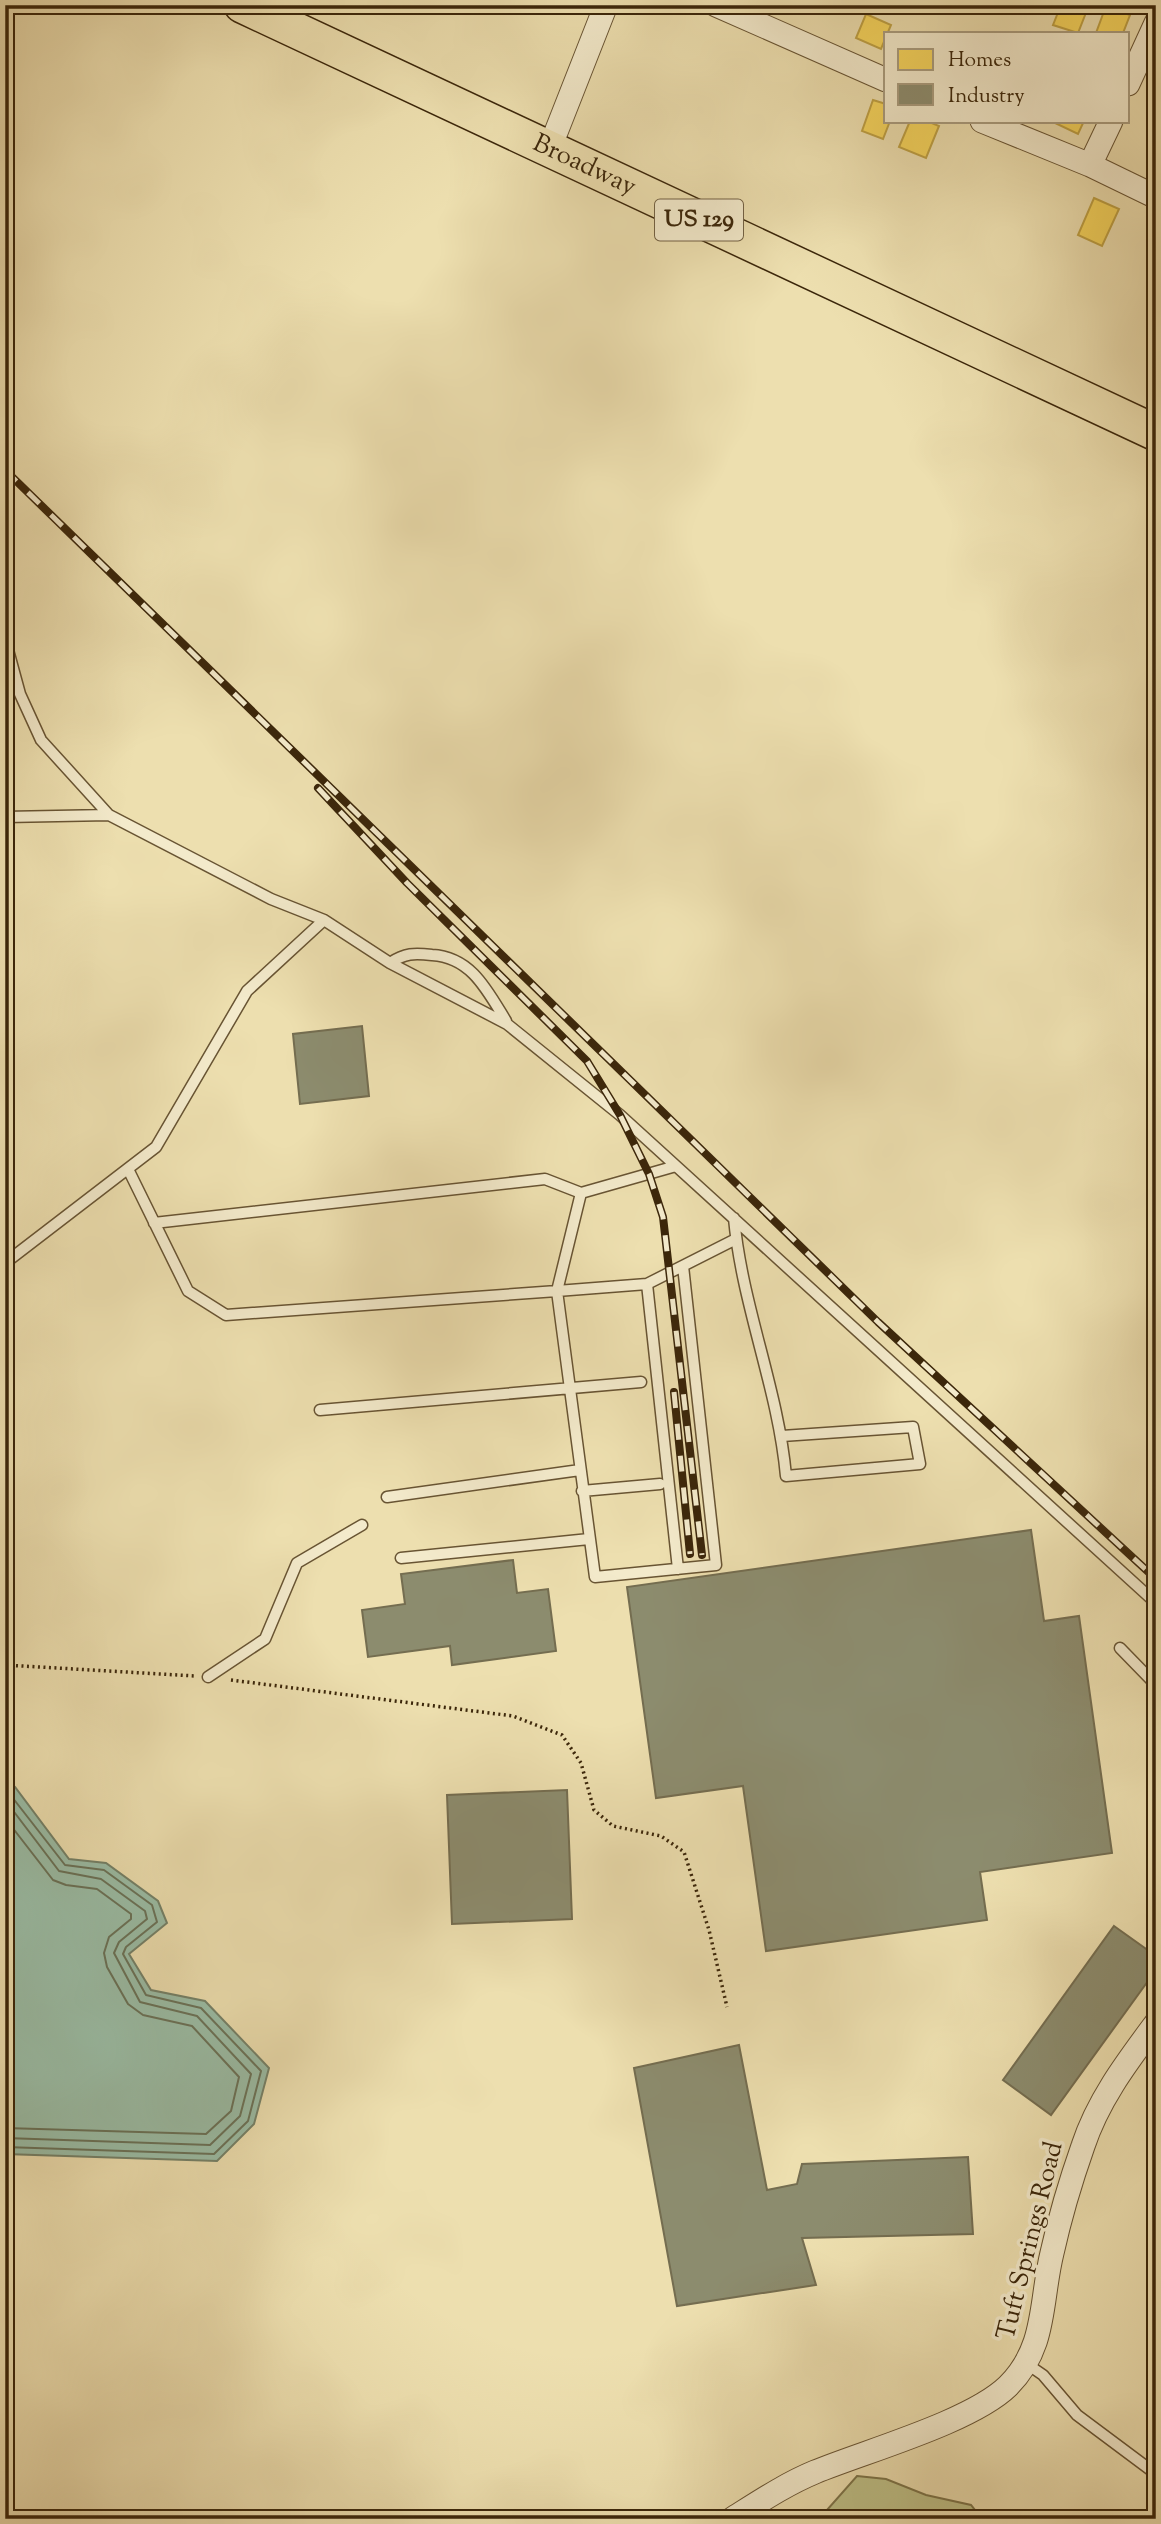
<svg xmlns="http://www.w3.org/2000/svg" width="1161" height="2524" font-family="'Sorts Mill Goudy',serif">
	<rect width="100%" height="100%" fill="#eddfaf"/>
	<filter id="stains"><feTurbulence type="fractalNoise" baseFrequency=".00286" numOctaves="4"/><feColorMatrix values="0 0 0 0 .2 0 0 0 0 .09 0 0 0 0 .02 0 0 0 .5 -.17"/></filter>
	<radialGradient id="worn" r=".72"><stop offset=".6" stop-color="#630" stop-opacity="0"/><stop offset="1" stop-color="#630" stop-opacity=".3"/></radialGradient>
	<path fill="#bec087" stroke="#7c7348" stroke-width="2" d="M857,2476L886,2479L926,2495L971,2505L982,2519H819Z"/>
	<path fill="#9abda6" stroke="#748168" stroke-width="2" d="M5,1779L15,1787L69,1859L106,1863L158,1901L167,1923L129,1954L151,1990L205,2001L269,2068L254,2124L217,2161L5,2154Z"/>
	<path fill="#f6d55c" stroke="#bea043" stroke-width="2" d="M1061,5H1089L1078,33L1053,25Z
		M1106,6L1130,15L1123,33H1096Z
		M866,14L891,25L881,49L856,38Z
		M873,100L886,104V121H890L883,139L862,131Z
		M910,121H927L939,126L926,158L899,147Z
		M1051,121H1084L1078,134Z
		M1094,198L1119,209L1102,246L1078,235Z"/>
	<path fill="#8c8c6e" stroke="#746d50" stroke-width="2" d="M362,1026L369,1096L300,1104L293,1034Z
		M1031,1530L1044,1621L1079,1616L1112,1853L980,1872L987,1920L766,1951L743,1786L656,1798L627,1587Z
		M513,1560L517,1593L548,1589L556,1651L452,1665L450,1646L368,1657L362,1610L405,1604L401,1574Z
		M567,1790L572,1919L452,1924L447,1795Z
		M1114,1926L1156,1956V1970L1051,2115L1003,2080Z
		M739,2045L767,2190L797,2184L802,2164L968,2157L973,2234L802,2238L816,2285L677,2306L634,2068Z"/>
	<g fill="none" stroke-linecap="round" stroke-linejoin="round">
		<path stroke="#6a7258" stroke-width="2" d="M5,1788L65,1865L104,1870L152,1905L157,1922L126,1947L123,1954L146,1995L201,2008L261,2071L248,2121L214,2154L5,2147
			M5,1800L59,1871L101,1879L145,1911L147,1919L119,1942L114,1953L140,2002L197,2016L251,2074L240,2116L210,2145L5,2138
			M5,1818L53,1880L66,1885L97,1889L131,1914V1919L109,1937L104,1953L107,1967L128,2004L143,2015L192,2026L239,2077L231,2111L206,2134L5,2128"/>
		<defs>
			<path id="service" d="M5,639L20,694L41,740L109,815L271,899L324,920L390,963L507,1024L620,1115L1156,1603
				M5,817L109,815
				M390,963C405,953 414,953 432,955C471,957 487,990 506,1021
				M128,1169L188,1291L226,1315L557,1291L581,1193L676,1166
				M734,1218C742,1306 778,1388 786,1476L920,1464L913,1427L782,1436
				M154,1223L545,1179L581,1193
				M5,1263L156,1147L247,991L324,920
				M647,1284L557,1291L595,1577L716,1565L683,1266
				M320,1410L641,1382
				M582,1491L660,1484
				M387,1497L580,1470
				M401,1558L589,1539
				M678,1569L647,1284L736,1239
				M1120,1648L1156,1685
				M208,1677L265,1639L297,1563L362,1525
				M1027,2364L1043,2375L1077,2415L1156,2474"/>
			<path id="minor" d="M716,5L886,80
				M1128,84L1156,23
				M982,121L1090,165L1156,197
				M549,150L606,5
				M1090,165L1111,121
				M732,2519C759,2502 786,2484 815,2472C866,2451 971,2422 1008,2386C1047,2347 1040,2302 1052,2253C1060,2217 1071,2180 1083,2146C1098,2100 1127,2062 1156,2023"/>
			<g id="primary">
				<path id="s1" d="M242,5L1156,433"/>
			</g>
		</defs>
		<use href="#service" stroke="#685433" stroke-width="13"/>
		<use href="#minor" stroke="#685433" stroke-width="25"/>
		<use href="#primary" stroke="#3b260a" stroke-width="38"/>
		<path stroke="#3b260a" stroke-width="3.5" stroke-dasharray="2 3.5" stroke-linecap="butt" d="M5,1665L195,1676
			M231,1680L513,1716L562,1735L581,1763L594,1810L613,1826L661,1836L684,1852L709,1930L727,2007"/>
		<use href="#service" stroke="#f3eacb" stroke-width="10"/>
		<use href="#minor" stroke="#f3eacb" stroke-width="23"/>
		<use href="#primary" stroke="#eddfaf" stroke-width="35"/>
		<defs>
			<path id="rail" d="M5,470L878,1322L1156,1579
				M318,788L407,883L587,1061L620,1115L649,1174L663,1217L702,1555
				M674,1392L690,1554"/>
		</defs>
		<use href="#rail" stroke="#3b260a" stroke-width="8"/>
		<use href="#rail" stroke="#f3eacb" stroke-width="5" stroke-dasharray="16" stroke-linecap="butt"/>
	</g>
	<g text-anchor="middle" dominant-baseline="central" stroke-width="7" stroke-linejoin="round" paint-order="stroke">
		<rect fill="#f3eacb" stroke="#726144" stroke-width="2" x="655" y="199.5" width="88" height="41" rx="5"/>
		<g font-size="24" font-weight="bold" fill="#3b260a">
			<text x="699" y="220">US 129</text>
		</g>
		<g font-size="26" fill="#3b260a" stroke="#f3eacb">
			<text stroke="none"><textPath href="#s1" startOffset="378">Broadway</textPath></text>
			<text transform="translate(1031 2241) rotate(-76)">Tuft Springs Road</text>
		</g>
	</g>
	<rect width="1161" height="2524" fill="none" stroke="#eddfaf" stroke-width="28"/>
	<rect x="7" y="7" width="1147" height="2510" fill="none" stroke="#3b260a" stroke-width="3.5"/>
	<rect x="14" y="14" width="1133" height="2496" fill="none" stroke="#3b260a" stroke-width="2"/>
	<rect x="884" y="32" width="245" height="91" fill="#f3eacb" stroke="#a99c7e" stroke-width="2"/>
	<rect x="898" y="49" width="35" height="21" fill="#f6d55c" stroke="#a99c7e" stroke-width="2"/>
	<text x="948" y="66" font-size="21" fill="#3b260a">Homes</text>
	<rect x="898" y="84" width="35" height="21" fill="#8c8c6e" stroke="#a99c7e" stroke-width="2"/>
	<text x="948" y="102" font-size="21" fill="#3b260a">Industry</text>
	<rect width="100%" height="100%" filter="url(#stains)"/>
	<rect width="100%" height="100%" fill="url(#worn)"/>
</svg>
